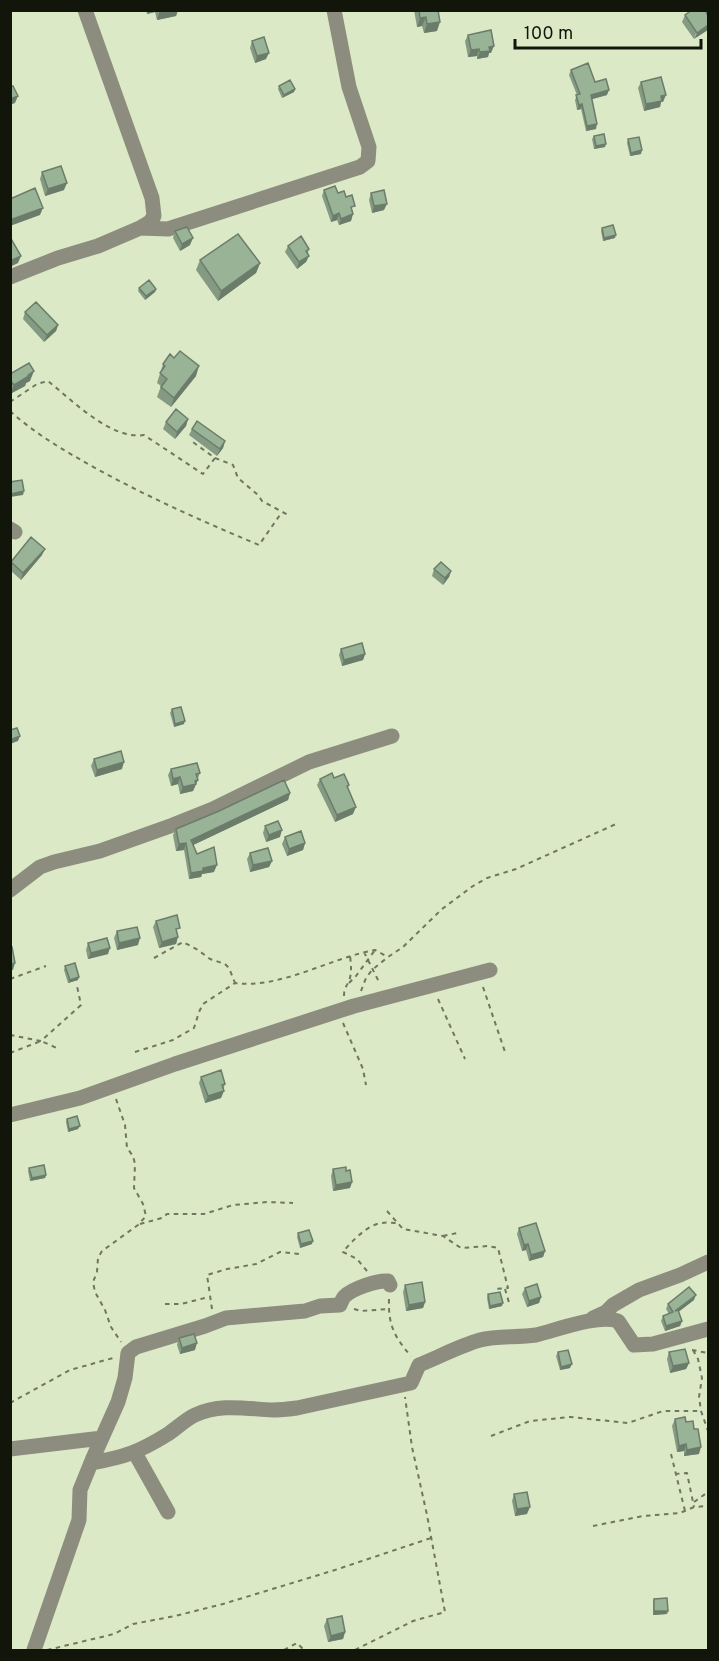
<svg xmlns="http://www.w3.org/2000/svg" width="719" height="1661" font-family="Overpass,sans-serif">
	<rect width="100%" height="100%" fill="#dbe9c6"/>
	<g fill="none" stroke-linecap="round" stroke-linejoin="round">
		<path stroke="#6e7760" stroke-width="2" stroke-dasharray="4.5 4.5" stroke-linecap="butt" d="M10,402L37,384L48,381C73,401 111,440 144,435L203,474L215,458L190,440
			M10,411C38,436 65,451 97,469C150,498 204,522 259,545L282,512
			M215,458L233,465L238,478L258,495L262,501L290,516
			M364,952L380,984
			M154,958L183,942L198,950L210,959L225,964L229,968L235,983
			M10,979L46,966
			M349,983L356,976L375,950
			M483,987L505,1052
			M361,991L366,978L372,970L388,957L403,947L442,909L473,886L487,878L516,869L616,824
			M344,996C344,989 346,987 349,981C352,973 351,965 350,955
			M438,999L465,1059
			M343,1023L363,1069L366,1085
			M10,1035L41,1041L81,1005L77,986
			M135,1052L173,1040L194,1028L199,1012L203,1004L235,983C281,989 330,958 375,950L388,957
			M10,1053L41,1041L59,1049
			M116,1099L125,1125L127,1148L133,1156L135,1164L134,1188L143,1204L146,1216L138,1225L102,1251L98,1258L97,1272L93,1282L95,1292L105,1310L111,1327L121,1342
			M387,1211L403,1229L443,1236L461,1248L488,1246L498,1248L508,1288L493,1289
			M140,1224L162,1218L167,1214H204L233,1205L268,1202L293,1203
			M443,1236L457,1233
			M367,1271L357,1259L343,1252C351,1242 368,1224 382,1223C387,1222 392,1223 397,1223
			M505,1289L510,1306
			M389,1299C388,1324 394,1337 411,1356
			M165,1304H181L209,1297
			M212,1309L207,1275L227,1269L256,1264L280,1252L299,1254
			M354,1309L361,1311L389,1309
			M692,1350L708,1353
			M693,1350L698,1359L702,1378L699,1397L701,1411L708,1431
			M10,1403L70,1370L113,1358
			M491,1436L530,1421L570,1417L628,1423L663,1411H701
			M671,1454L685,1511
			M675,1474L687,1473L694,1507
			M694,1502L708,1492
			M593,1526L643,1516L680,1513L694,1507L708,1506
			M47,1650L114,1634L133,1624L175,1616L223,1604L335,1570L431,1538
			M284,1650L297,1643L304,1650
			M355,1650L413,1621L445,1612L427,1515L412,1447L405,1397"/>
		<path stroke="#8d8d7f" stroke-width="15" d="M140,228L168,229L360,167L368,161L369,147L349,87L334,10
			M10,277L58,258L98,246L140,228L150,222L154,216L152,198L85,10
			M10,529L15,532
			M10,890L40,867L54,862L100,851L173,825L213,809L309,762L392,736
			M10,1115L80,1098L175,1064L354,1006L490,970
			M593,1318L606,1312L613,1305L639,1290L680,1275L708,1262
			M10,1449L102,1438
			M135,1453L168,1512
			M91,1463C125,1457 139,1452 168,1434C177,1428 186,1419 195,1415C221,1403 247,1409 273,1410C281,1410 289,1409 297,1408L411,1383L419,1365C439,1357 459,1346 480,1340C498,1335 517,1338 536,1335C557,1330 598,1314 618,1321L634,1345L653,1344L708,1329
			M34,1650L79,1520L80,1490L93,1458L118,1402L125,1378L128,1353L136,1347L205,1326L226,1318L305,1311L320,1306L340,1305C341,1303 343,1297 345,1296C352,1289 377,1280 388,1281L390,1285"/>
	</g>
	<path fill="#849a82" d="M146,10H178L176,16L157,20L155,12L147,14Z
		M414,10H438L437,31L424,33L422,26L417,27Z
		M705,10L694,39L682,22L685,15Z
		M468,35L491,53H489L488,57L477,59V56L468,57L465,41Z
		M252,41L266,59L255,63L250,48Z
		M571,70L595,82L607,95L592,99L596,129L586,131L581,109L577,110L575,100L577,95L569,75Z
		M641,82L663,102H661L660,107L644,111L638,88Z
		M279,86L295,89L294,92L282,98L278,89Z
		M594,136L605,147L594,149L592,139Z
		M628,139L641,154L630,156L627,143Z
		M42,172L64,190L45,196L40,179Z
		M324,190L338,193L346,197L353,212L351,221L339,225L337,220L331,222L322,196Z
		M371,193L384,210L372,213L369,200Z
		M602,228L615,238L603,241L601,231Z
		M175,231L190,245L180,251L173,238Z
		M288,246L309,249L306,262L297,269L285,252Z
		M200,260L260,263L256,273L218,301L196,270Z
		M139,288L156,289L155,292L145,300L138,291Z
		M25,312L58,325L56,331L44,342L23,319Z
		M163,364L196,376L171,407L157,397L161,386L157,383Z
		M10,369L12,373L30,381L26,383L25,386L10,394Z
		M188,419L186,426L175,439L163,429L166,422Z
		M192,429L225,441L223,448L217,456L189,435Z
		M42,555L21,580L10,570L11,562Z
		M434,569L451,571L449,577L443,585L432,576Z
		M341,649L365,654L363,660L342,666L339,655Z
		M172,709L184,724L174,727L170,713Z
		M94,759L122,769L95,777L91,766Z
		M171,769L200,773L193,791L180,794L178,784L171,786L168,775Z
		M334,778L349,785L348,788L353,814L335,822L317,785L320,779Z
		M290,793L288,800L193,845L197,854L214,872L202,874L201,877L189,879L184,850L176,851L173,835L176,829Z
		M265,826L280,837L266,842L263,833Z
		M285,837L305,843L303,850L287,856L282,844Z
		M250,853L272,861L269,867L250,872L247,859Z
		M156,921L178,934L176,944L159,948L153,927Z
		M117,931L138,945L117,950L114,938Z
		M88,943L108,954L88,959L86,950Z
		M65,966L78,980L68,983L64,970Z
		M201,1077L225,1084L221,1098L205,1103L199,1083Z
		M67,1119L78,1129L68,1132L66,1122Z
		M29,1168L46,1175L45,1178L30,1181L28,1171Z
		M333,1169L346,1171L352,1182L350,1188L333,1191L331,1176Z
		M519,1228L545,1251L543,1257L529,1261L526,1250L522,1251L517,1234Z
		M298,1233L312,1244L300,1248L297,1237Z
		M405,1285L425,1302L423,1308L406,1311L403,1292Z
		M525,1288L541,1297L539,1303L527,1307L522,1294Z
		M488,1294L502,1306L489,1309L487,1298Z
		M694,1300L678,1312L682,1321L680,1326L665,1331L661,1321L663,1316L669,1314L666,1309L668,1304Z
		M179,1338L195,1350L180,1354L177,1345Z
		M558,1352L570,1368L560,1370L556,1356Z
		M669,1352L689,1363L686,1369L670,1373L667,1359Z
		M675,1419L686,1422L694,1429L699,1454L684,1456V1451L677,1452L672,1426Z
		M514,1494L527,1514L515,1516L512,1501Z
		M654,1599L667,1614L653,1615V1602Z
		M327,1619L345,1632L343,1639L328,1642L324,1626Z"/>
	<path fill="#6b7d6a" d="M148,10H156L155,12L147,14Z
		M178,10L176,16L157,20L160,11Z
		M426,17L422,26L417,27L420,18Z
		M440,22L437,31L424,33L427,24Z
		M708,25V30L694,39L697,33Z
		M494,46L491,53H489L488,57L477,59L480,52L489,47Z
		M479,49L477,56L468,57L471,50Z
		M269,53L266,59L255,63L257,56Z
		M295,89L294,92L282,98L284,95Z
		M609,90L607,95L589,100L591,95Z
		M666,95L663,102H661L660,107L644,111L646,104L661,96Z
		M18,96L15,103L10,105V99Z
		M582,104L581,109L577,110L579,105Z
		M597,124L596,129L586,131L587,126Z
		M606,144L605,147L594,149L596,146Z
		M642,150L641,154L630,156L631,153Z
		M67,183L64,190L45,196L48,189Z
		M387,204L384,210L372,213L374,206Z
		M43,208L40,215L10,226V220Z
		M339,213L337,220L331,222L333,216Z
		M353,214L351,221L339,225L341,219Z
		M616,235L615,238L603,241L604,238Z
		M193,238L190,245L180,251L182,244Z
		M21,256L18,263L10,267V261Z
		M309,256L306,262L297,269L299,262Z
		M260,263L256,273L218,301L221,291Z
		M156,289L155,292L145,300L146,296Z
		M58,325L56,331L44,342L47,335Z
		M199,366L196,376L171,407L174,398Z
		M34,371L30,381L26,383L25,386L10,394L14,385Z
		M188,419L186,426L175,439L177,432Z
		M225,441L223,448L217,456L220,449Z
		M24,491L23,495L10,497L11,494Z
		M45,549L42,555L21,580L23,573Z
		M451,571L449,577L443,585L445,578Z
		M365,654L363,660L342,666L344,660Z
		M185,721L184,724L174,727L175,724Z
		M20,736L18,741L10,744V740Z
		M124,762L122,769L95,777L97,770Z
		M180,777L178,784L171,786L173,779Z
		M198,780L193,791L180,794L183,787Z
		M290,793L288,800L189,847L191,840Z
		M356,807L353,814L335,822L337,815Z
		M282,830L280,837L266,842L269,835Z
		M186,843L184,850L176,851L179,844Z
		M305,843L303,850L287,856L289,849Z
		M272,861L269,867L250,872L253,865Z
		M217,865L214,872L202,874L201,877L189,879L191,873L203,868Z
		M178,937L176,944L159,948L162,942Z
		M140,938L138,945L117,950L119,943Z
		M110,948L108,954L88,959L91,953Z
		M15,963L13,970H10V964Z
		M79,977L78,980L68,983L70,980Z
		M224,1091L221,1098L205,1103L208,1096Z
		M80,1126L78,1129L68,1132L69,1129Z
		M46,1175L45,1178L30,1181L32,1178Z
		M352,1182L350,1188L333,1191L336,1185Z
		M313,1241L312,1244L300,1248L301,1244Z
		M528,1244L526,1250L522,1251L524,1245Z
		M545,1251L543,1257L529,1261L531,1255Z
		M696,1295L694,1300L673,1316L675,1311Z
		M541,1297L539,1303L527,1307L529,1301Z
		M425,1302L423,1308L406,1311L409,1305Z
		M503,1303L502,1306L489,1309L490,1306Z
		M682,1321L680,1326L665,1331L666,1326Z
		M197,1343L195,1350L180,1354L182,1348Z
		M689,1363L686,1369L670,1373L673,1366Z
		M572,1364L570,1368L560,1370L561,1367Z
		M686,1444L684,1451L677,1452L679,1446Z
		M701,1447L699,1454L684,1456L687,1450Z
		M530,1507L527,1514L515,1516L517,1509Z
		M654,1611H668L667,1614L653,1615Z
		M345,1632L343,1639L328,1642L331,1636Z"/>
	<path fill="#99b397" stroke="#6b7d6a" stroke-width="1.5" d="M419,10H438L440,22L427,24L426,17L420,18Z
		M692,10H705L708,16V25L697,33L685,15Z
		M491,30L494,46L489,47L490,51L480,52L479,49L471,50L468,35Z
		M264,37L269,53L257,56L252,41Z
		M588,63L595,82L606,79L609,90L591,95L597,124L587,126L582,104L579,105L576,95L580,94L571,70Z
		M661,77L666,95L661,96L662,101L646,104L641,82Z
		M290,80L295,89L284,95L279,86Z
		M13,86L18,96L10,99V87Z
		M604,134L606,144L596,146L594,136Z
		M639,137L642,150L631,153L628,139Z
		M61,166L67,183L48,189L42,172Z
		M335,186L338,193L344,191L346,197L352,195L355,206L351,207L353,214L341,219L339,213L333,216L324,190Z
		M35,188L43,208L10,220V199Z
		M384,190L387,204L374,206L371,193Z
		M613,225L616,235L604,238L602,228Z
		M187,227L193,238L182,244L175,231Z
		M238,234L260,263L221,291L200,260Z
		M301,236L309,249L306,251L309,256L299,262L288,246Z
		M10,237L21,256L10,261Z
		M149,280L156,289L146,296L139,288Z
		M36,302L58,325L47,335L25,312Z
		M180,351L199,366L174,398L161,387L167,379L160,373L165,366L163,364L170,354L174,358Z
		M29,363L34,371L28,375L29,376L14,385L10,380V369L12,373Z
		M176,409L188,419L177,432L166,422Z
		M197,421L225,441L220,449L192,429Z
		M22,480L24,491L11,494L10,482Z
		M31,537L45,549L23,573L11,562Z
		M441,562L451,571L445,578L434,569Z
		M362,643L365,654L344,660L341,649Z
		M181,707L185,721L175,724L172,709Z
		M17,728L20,736L10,740V730Z
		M121,751L124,762L97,770L94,759Z
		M197,763L200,773L196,774L198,780L195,781L196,784L183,787L180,777L173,779L171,769Z
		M332,773L334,778L344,774L349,785L347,786L356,807L337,815L320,779Z
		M284,780L290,793L191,840L197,854L214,847L217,865L203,868V871L191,873L186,843L179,844L176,829L219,811Z
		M278,821L282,830L269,835L265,826Z
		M301,831L305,843L289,849L285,837Z
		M268,848L272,861L253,865L250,853Z
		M177,915L180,928L176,929L178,937L162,942L156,921Z
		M137,927L140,938L119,943L117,931Z
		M107,938L110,948L91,953L88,943Z
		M12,947L15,963L10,964V948Z
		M75,963L79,977L70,980L65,966Z
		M221,1070L225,1084L222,1085L224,1091L208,1096L201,1077Z
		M77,1116L80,1126L69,1129L67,1119Z
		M44,1165L46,1175L32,1178L29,1168Z
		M346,1167V1171L350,1170L352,1182L336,1185L333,1169Z
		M536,1223L545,1251L531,1255L528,1244L524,1245L519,1228Z
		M309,1230L313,1241L301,1244L298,1233Z
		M422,1282L425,1302L409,1305L405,1285Z
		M537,1284L541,1297L529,1301L525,1288Z
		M689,1287L696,1295L675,1311L678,1310L682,1321L666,1326L663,1316L673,1312L668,1304Z
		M500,1292L503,1303L490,1306L488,1294Z
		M194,1334L197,1343L182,1348L179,1338Z
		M685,1349L689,1363L673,1366L669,1352Z
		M568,1350L572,1364L561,1367L558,1352Z
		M685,1417L686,1422L693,1421L694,1429H698L701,1447L687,1450L686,1444L679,1446L675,1419Z
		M527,1492L530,1507L517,1509L514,1494Z
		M667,1598L668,1611H654V1599Z
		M342,1616L345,1632L331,1636L327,1619Z"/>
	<rect width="719" height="1661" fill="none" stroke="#12160a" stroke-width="24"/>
	<path d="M515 39v9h186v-9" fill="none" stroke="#12160a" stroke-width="3"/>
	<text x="524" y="39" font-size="18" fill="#12160a" stroke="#dbe9c6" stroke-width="4.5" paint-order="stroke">100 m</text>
</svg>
